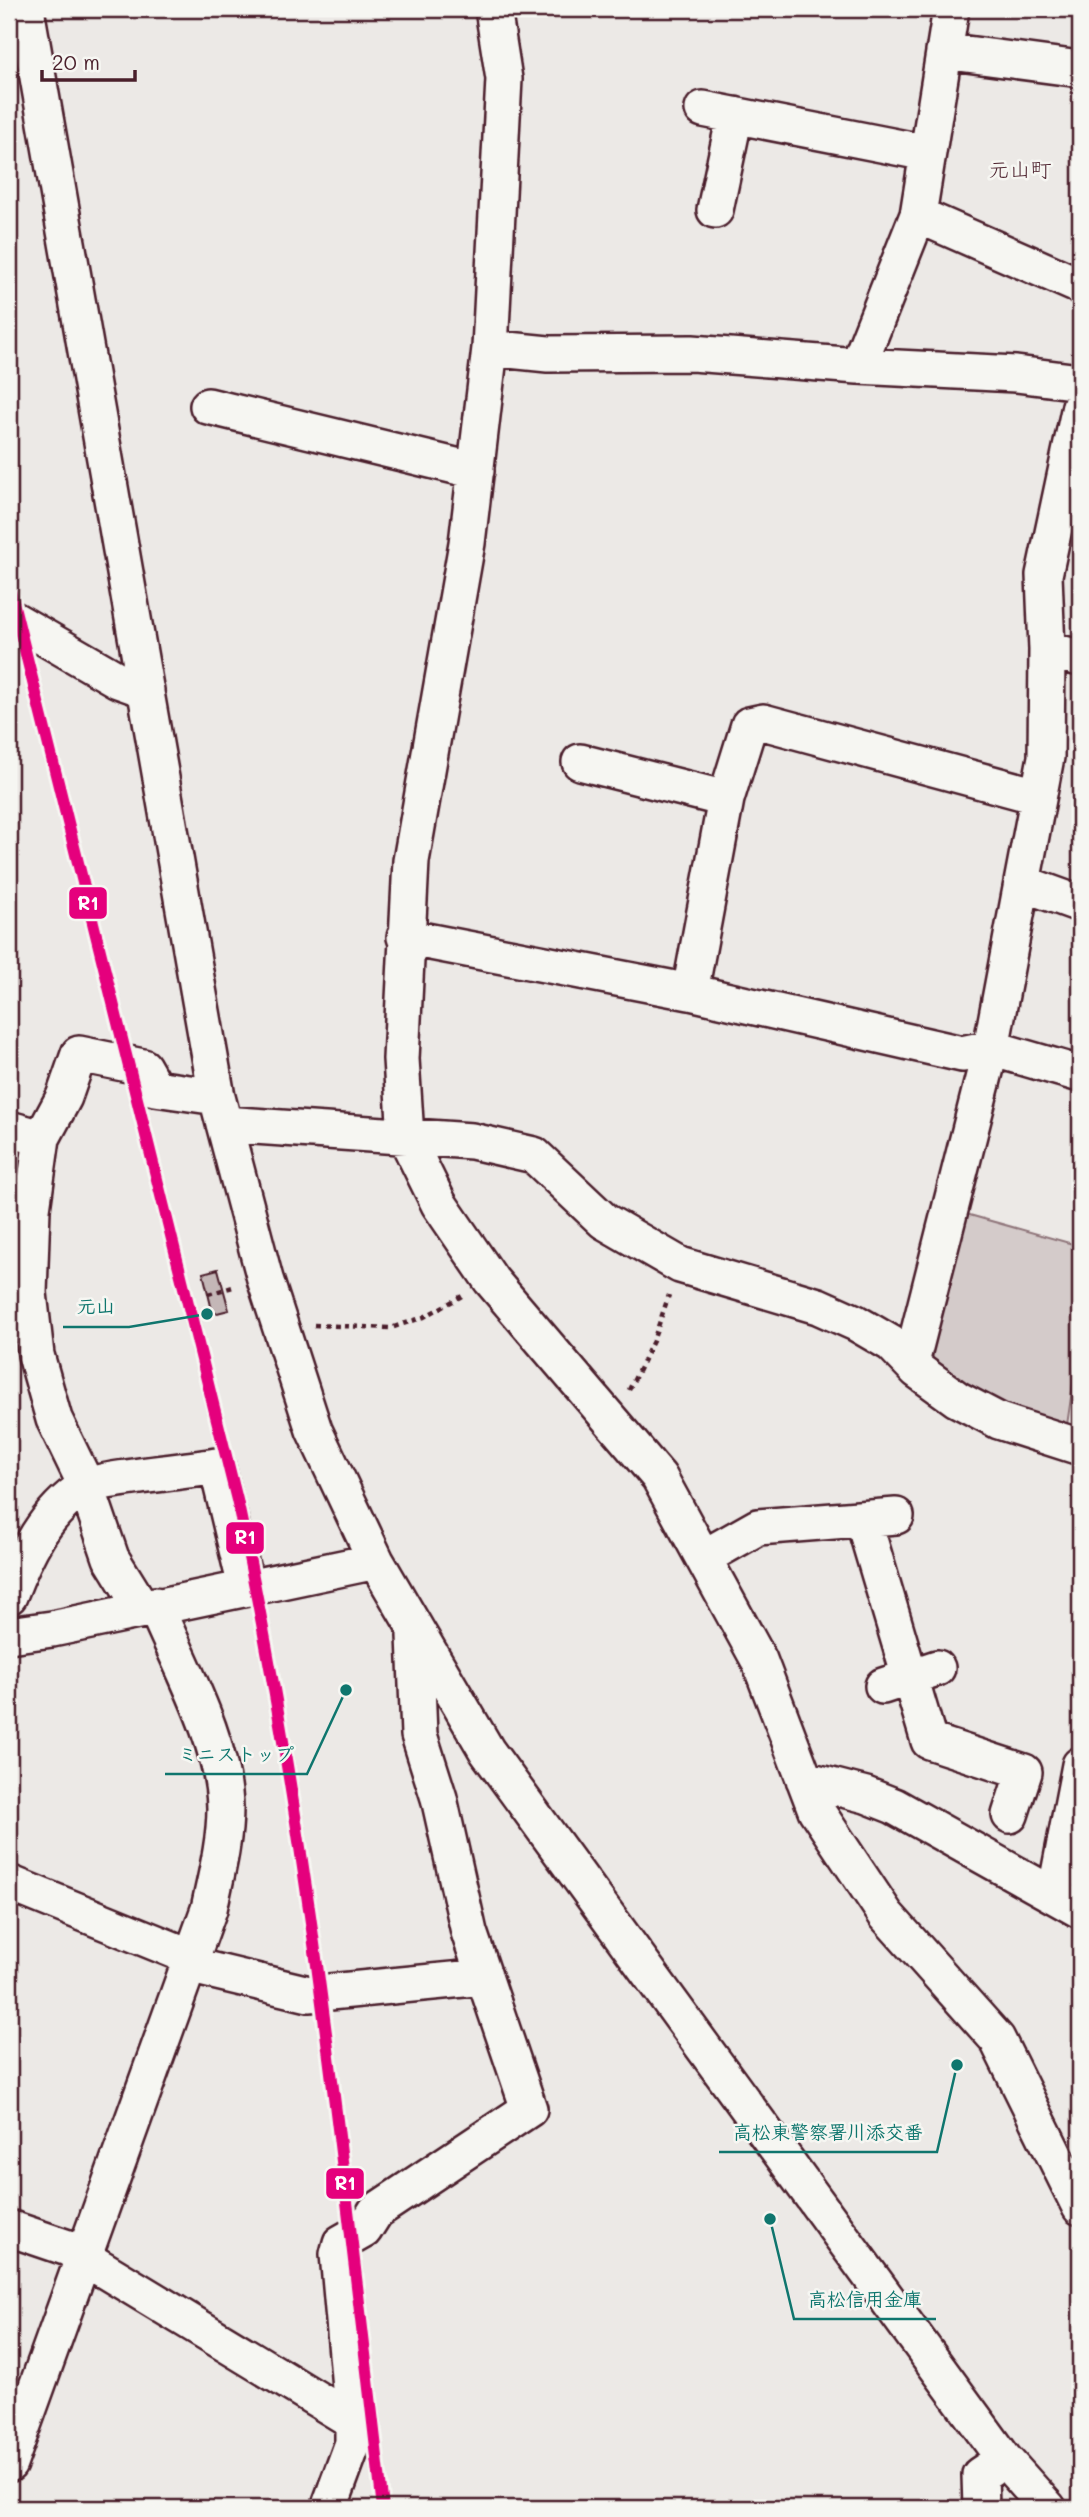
<svg xmlns="http://www.w3.org/2000/svg" width="1089" height="2517" font-family="Mali,'Klee One',sans-serif">
	<rect width="100%" height="100%" fill="#ece9e6"/>
	<filter id="ink" filterUnits="userSpaceOnUse"><feTurbulence type="fractalNoise" baseFrequency=".0143" numOctaves="2"/><feDisplacementMap in="SourceGraphic" scale="14" xChannelSelector="R" yChannelSelector="G"/><feConvolveMatrix kernelMatrix="1 2 1 2 8 2 1 2 1" color-interpolation-filters="sRGB"/></filter>
	<g filter="url(#ink)">
		<path fill="#d4cbca" stroke="#8f757a" stroke-width="2" d="M966,1214L1080,1246V1336L1067,1425L1010,1415L935,1368L932,1354Z"/>
		<path fill="#c4b7b7" stroke="#4a1f2b" stroke-width="2" d="M218,1269L229,1310L213,1314L203,1273Z"/>
		<g fill="none" stroke-linecap="round" stroke-linejoin="round">
			<defs>
				<path id="minor" d="M26,9L217,1097L265,1279L314,1430L376,1561L487,1751L1004,2459L1048,2508
					M493,9L504,79L490,348L467,543L411,861L401,1059L406,1137L439,1204L491,1280L659,1477L759,1660L816,1810L886,1915L997,2039L1080,2207
					M944,51L1080,69
					M703,109L927,153
					M715,210L735,115
					M918,215L1080,286
					M490,348L548,354L692,353L858,366L1016,374L1080,382
					M858,366L918,215L951,9
					M208,406L476,471
					M1080,406L1044,575L1047,650L1080,658
					M9,617L118,680L146,690
					M1047,650L1046,757L1022,883L1080,904
					M580,762L726,799
					M405,937L690,992L962,1054L991,1048L1080,1074
					M690,992L726,799L749,725L763,722L1037,796
					M224,1124L472,1141L534,1155L604,1221L680,1265L818,1306L856,1323L892,1344L917,1370L957,1399L999,1421L1080,1447
					M9,1129L42,1138L32,1209L29,1293L36,1355L54,1419L86,1485L111,1558L142,1608
					M42,1138L64,1097L79,1054L143,1067L155,1088L217,1097
					M911,1363L991,1048L1022,883
					M863,1519L929,1741L1024,1772L1010,1815
					M703,1558L758,1527L896,1516
					M9,1596C25,1554 45,1512 84,1487C98,1479 195,1470 217,1466L246,1587
					M9,1635L52,1629L376,1561
					M883,1686L937,1668
					M804,1779L866,1795L894,1806L1080,1910
					M9,1883L191,1957
					M1055,1895L1080,1765
					M188,1965L309,1994L484,1977
					M9,2228L68,2248L353,2421V2443L329,2508
					M353,2421L338,2254L341,2243L364,2230L376,2211L529,2109L469,1932L439,1798L419,1735L415,1635
					M9,2464L209,1909C216,1876 225,1842 225,1808C224,1742 180,1665 155,1605
					M981,2508L980,2475L1004,2459"/>
			</defs>
			<use href="#minor" stroke="#4a1f2b" stroke-width="40"/>
			<path stroke="#4a1f2b" stroke-width="4.5" stroke-dasharray="5 5" stroke-linecap="butt" d="M208,1294L233,1287
				M314,1325L391,1328L424,1317L462,1296
				M629,1390L653,1341L669,1295"/>
			<use href="#minor" stroke="#f6f6f2" stroke-width="35"/>
			<defs>
				<path id="rail-1" d="M9,586L237,1500C309,1832 343,2171 383,2508"/>
			</defs>
			<use href="#rail-1" stroke="#f6f6f2" stroke-width="18"/>
			<use href="#rail-1" stroke="#e5007d" stroke-width="12"/>
		</g>
	</g>
	<g text-anchor="middle" dominant-baseline="central" stroke-width="5" stroke-linejoin="round" paint-order="stroke">
		<g font-size="21" fill="#4a1f2b" stroke="#f6f6f2">
			<text x="1020" y="168">元山町</text>
		</g>
	</g>
	<path fill="none" stroke="#0f766e" stroke-width="2.5" d="M207 1314L129 1327H63M346 1690L307 1774H165M957 2065L937 2152H719M770 2219L794 2319H936"/>
	<g fill="#0f766e" stroke="#f6f6f2" stroke-width="2.5">
		<circle cx="207" cy="1314" r="7"/>
		<circle cx="346" cy="1690" r="7"/>
		<circle cx="957" cy="2065" r="7"/>
		<circle cx="770" cy="2219" r="7"/>
	</g>
	<g font-size="19" text-anchor="middle" font-weight="bold" fill="#0f766e" stroke="#f6f6f2" stroke-width="5" stroke-linejoin="round" paint-order="stroke">
		<text x="96" y="1313">元山</text>
		<text x="236" y="1761">ミニストップ</text>
		<text x="828" y="2139">高松東警察署川添交番</text>
		<text x="865" y="2306">高松信用金庫</text>
	</g>
	<g stroke="#f6f6f2" stroke-width="2.5">
		<rect x="68" y="886" width="40" height="34" rx="7" fill="#e5007d"/>
		<rect x="225" y="1521" width="40" height="34" rx="7" fill="#e5007d"/>
		<rect x="325" y="2167" width="40" height="33" rx="7" fill="#e5007d"/>
	</g>
	<g font-size="19" text-anchor="middle" font-weight="bold" fill="#fff">
		<text x="88" y="910">R1</text>
		<text x="245" y="1544">R1</text>
		<text x="345" y="2190">R1</text>
	</g>
	<rect width="1089" height="2517" fill="none" stroke="#f6f6f2" stroke-width="35"/>
	<rect x="18" y="18" width="1054" height="2482" fill="none" stroke="#4a1f2b" stroke-width="2.5" filter="url(#ink)"/>
	<path d="M42 70v10h93v-10" fill="none" stroke="#4a1f2b" stroke-width="3.5"/>
	<text x="52" y="70" font-size="21" fill="#4a1f2b" stroke="#f6f6f2" stroke-width="5" paint-order="stroke">20 m</text>
</svg>
